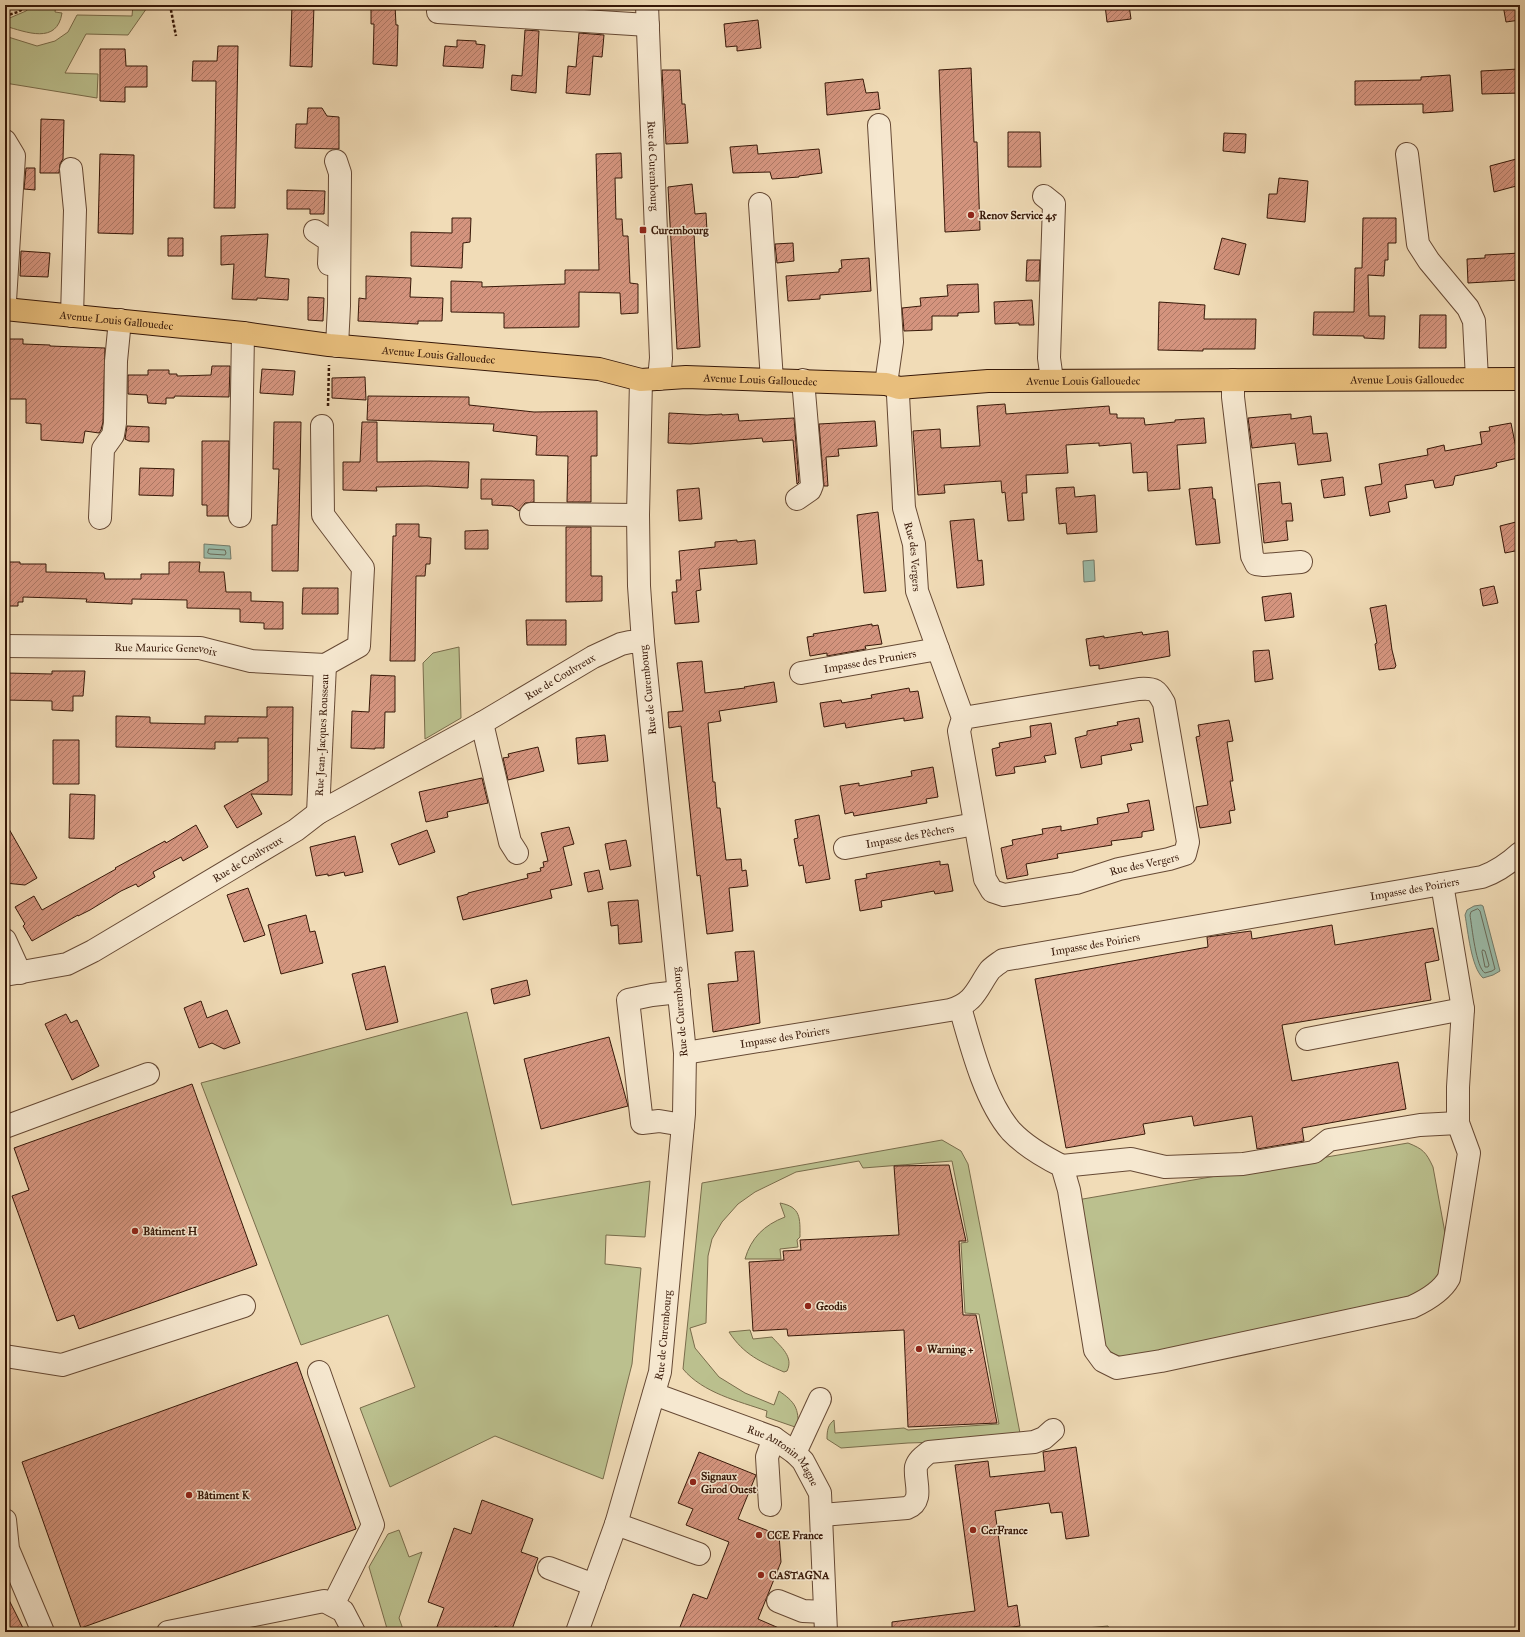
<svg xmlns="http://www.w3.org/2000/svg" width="1525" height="1637" font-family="'IM FELL Great Primer',serif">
	<defs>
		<pattern id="forest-crowns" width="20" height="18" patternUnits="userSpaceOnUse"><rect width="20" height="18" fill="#bbc08e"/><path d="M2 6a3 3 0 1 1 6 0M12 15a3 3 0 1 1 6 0" fill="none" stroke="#a1a479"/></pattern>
		<pattern id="building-hatch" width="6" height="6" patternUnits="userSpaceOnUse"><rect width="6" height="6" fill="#d4947e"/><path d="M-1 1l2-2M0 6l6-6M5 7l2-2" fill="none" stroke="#ad7865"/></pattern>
	</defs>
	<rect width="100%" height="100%" fill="#f1dcb7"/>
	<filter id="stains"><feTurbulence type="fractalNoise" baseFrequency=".005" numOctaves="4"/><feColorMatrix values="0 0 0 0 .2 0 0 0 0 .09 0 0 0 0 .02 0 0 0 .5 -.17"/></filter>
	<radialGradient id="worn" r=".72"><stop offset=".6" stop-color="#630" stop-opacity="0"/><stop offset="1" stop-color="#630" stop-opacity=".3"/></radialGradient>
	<path fill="#bbc08e" stroke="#796c4b" d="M33,5H56L55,12L62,13C57,45 26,32 5,26V20L26,11Z
		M133,5H149L128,35L86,34L65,73L98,74L97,98L5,83V36L37,46L55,41L68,32L77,15L132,16Z
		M459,647L461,718L425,739L423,663L433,653Z
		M467,1012L512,1205L650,1181L645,1237L606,1235L605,1264L641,1268L632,1364L603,1479L495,1436L390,1487L360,1408L415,1387L388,1315L301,1345L201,1083Z
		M942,1140L961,1151L968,1164L1020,1433L1006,1440L908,1443L841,1448L827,1439C827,1430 828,1425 834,1420L835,1433L904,1428L908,1430L999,1424L979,1314L965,1313L961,1243L968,1242L952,1161L863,1168L859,1161L796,1172L755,1192L738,1204L722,1222L712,1239L708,1256L706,1323L690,1328L695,1348L719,1377L745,1393L774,1405L779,1391C795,1402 799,1408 798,1428L766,1417L767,1411C738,1401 703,1393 683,1369L702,1183Z
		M1408,1143C1423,1149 1426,1152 1433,1167L1447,1244L1440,1270L1435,1282L1423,1293L1134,1360C1117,1356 1110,1354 1099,1341L1077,1200Z
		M780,1203C801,1207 800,1218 800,1237L797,1240L798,1247L780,1249L781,1259H745C751,1238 764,1225 785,1217Z
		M750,1330L753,1339L772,1337C781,1347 794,1357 787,1371L784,1372C761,1362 744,1355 729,1332Z
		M399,1530L409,1557L422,1552L399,1618L404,1632H388L369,1567L388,1534Z"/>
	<path fill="url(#forest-crowns)" stroke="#796c4b" d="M1108,1626L1111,1632H1043Z"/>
	<path fill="#9bbcaa" stroke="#737a69" d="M204,544L230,546L231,559L204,558Z
		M1094,560L1095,581L1084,582L1083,561Z
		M1481,905L1483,906L1500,971L1493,975L1483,978C1471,967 1468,931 1465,915L1467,910L1474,906Z"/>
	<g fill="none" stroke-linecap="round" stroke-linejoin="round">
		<path stroke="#696a59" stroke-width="1" d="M209,549L225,550L226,553L225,555L210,554L208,553Z
			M1478,909L1480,911L1495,969L1492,971L1485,973C1476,968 1472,927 1470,915L1471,912Z
			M1483,950L1485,951L1489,965L1488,967H1485L1482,952Z"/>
	</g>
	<path fill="url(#building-hatch)" stroke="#371808" d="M292,5H314L312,67L290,66Z
		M371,5H395L396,25H398L397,66L373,64L374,24H371Z
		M1105,5H1129L1131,19L1107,22Z
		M1503,5H1520V20L1506,22Z
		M758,20L761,48L737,51V46L726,47L724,24Z
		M525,30L539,31L536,93L511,90L512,75L522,76Z
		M579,33L604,35L602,57L593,56L590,95L566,93L568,66L576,67Z
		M457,40L476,41V44L485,45L483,68L443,66L445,46L457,47Z
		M218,46H238L235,208H214L216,81H192L193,61H217Z
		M100,49H125L126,66H147V87H125V102L100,101Z
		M971,68L974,142H977L980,230L945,232L939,70Z
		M1519,69L1520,93L1482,94L1481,71Z
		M662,70H680L682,104H685L688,143L666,144Z
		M1450,75L1453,111L1423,113V104L1355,105V81L1421,80V77Z
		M863,79L866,93L878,92L880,109L827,115L825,83Z
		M308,108H322L327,116L339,117V149L295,148L296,124H307Z
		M41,119L64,120L63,159L60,164L59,173H40Z
		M1008,132H1040L1041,167H1008Z
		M1224,133L1246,134L1245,153L1223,151Z
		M757,145L758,154L819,149L822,173L799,176V177L772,179L770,172L733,173L730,147Z
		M621,153L622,178H615L616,219H622L623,236H628L630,283L638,284V313L621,314L620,293L579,292V327L504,328V313L451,312V281L482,282V287L565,284V270H599L596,154Z
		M100,154L134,155L133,234L98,233Z
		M1520,158V185L1494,192L1490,166Z
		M26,168H35V190L24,189Z
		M1279,178L1308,181L1305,222L1267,218L1269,194H1277Z
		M692,184L695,214L706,213L707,231L694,233L700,347L677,349L668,187Z
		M287,190L325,191L324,214H310V209H287Z
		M452,218H471L470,242L463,243L462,268L411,266V232L452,233Z
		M1363,218H1396V243H1388V260H1385L1384,276L1368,275L1369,316H1385L1384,339L1364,338V336L1313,335L1314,312H1354L1355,268H1362Z
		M268,234L265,277L289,279L288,300L257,298V300L232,299L234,264L221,265V236Z
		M168,238H183V256H168Z
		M1222,238L1246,244L1239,275L1214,269Z
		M793,243L794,261L777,263L775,244Z
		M21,251L50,253L48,277L20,276Z
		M1520,253V280L1468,283L1467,259L1485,258V255Z
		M869,258L871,291L820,295V299L788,301L786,276L839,272V269L842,268L841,260Z
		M1027,260H1040L1039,281H1026Z
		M366,276L411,278L410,297L443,298L442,321H418V324L358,321L359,298L366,299Z
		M978,284L979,312L958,313V316H932V330L904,331L902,308L921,306L920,298L948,296L947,285Z
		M308,297L324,298L323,321L308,320Z
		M1032,300L1034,325H1019V323L995,324L994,302Z
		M1159,302L1205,305L1204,319H1256L1255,349H1203V351L1158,350Z
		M1420,315H1446V348H1419Z
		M5,339H23V344L50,345V346L105,348L103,422L101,430L99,433L85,431L83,443L41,440V424L26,423V399H5Z
		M212,366H230L229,397L175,396L174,398H166V404L148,403L147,395L128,394V375H148V370H169V374H177V376L211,375Z
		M262,369L295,371L293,395L260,393Z
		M365,377L366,400L332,398V378Z
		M368,396L469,397V405L534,412L597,411V456H591V502H567L568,456L536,455L537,436L493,431L494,424L367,420Z
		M1005,404L1006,414L1109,406L1110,414H1117V418H1144L1145,425L1175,422V420L1204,418L1206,443L1177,445L1180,489L1148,491L1147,472L1133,473L1131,443L1099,446V443L1066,445L1068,473L1026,475L1027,493H1022L1024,520L1008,521L1005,492L1002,493L1001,481L944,485L945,493L918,495L913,431L940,429L941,448L980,446L977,406Z
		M669,413L707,415L722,414V415L738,414L739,421L794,418L799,482L797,484L793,440L763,442L762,438L690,444L668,443Z
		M1291,414V419L1311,416L1313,434L1327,433L1331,461L1298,465L1295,443L1252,448L1248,418Z
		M875,421L877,446L838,449L839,456L826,457L828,486H824L819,424Z
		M274,422H301L298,571H272V525H277L279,469H273Z
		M362,422H377V462L430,461L469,462L468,488L427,486L376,487L377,491L343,490V462H360Z
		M1511,423L1518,458L1496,463L1497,466L1493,468L1455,476L1453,485L1435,488L1433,480L1405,485L1407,498L1388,502L1390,512L1370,516L1365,487L1382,484L1379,464L1428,455L1427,449L1444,445L1445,451L1482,444L1480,432L1490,431L1489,427Z
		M127,426L149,427V442L129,441L125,439Z
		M202,441H229L228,516H207V505H202Z
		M140,468L174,469L173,496L139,495Z
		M1343,477L1345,495L1324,498L1321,480Z
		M481,479L534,480V502L525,503L519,511L512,506L492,505V499H481Z
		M1280,482L1282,504L1291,503L1293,521H1286L1288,540L1264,543L1258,484Z
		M1074,487L1075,497L1095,495L1097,532L1067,534L1066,523L1059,524L1056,488Z
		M1212,487L1213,499H1215L1220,543L1196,545L1189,489Z
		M699,488L702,519L679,521L677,490Z
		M878,512L886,591L864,593L857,515Z
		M974,519L978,561L982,560L984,585L957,588L950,521Z
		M1520,521V550L1505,553L1500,526Z
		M396,524H419V537L431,538L430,564H426L425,576H416L415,661H390L393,536H396Z
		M566,527H591V576H602V601L566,602Z
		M488,530V549H465V531Z
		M737,540V542L755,540L757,564L699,569L701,590L696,591L699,622L675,624L672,592H677L676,580H681L679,551L715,547V542Z
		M5,562H20V564H46V572L104,573L105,579H141V574H169V562H200L199,572H224L226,592H251V601L283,602V629H264V623L240,622V609L187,608V600L132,599V604L86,602L87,599L23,597V602H18V606H5Z
		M1494,586L1498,603L1483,606L1480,589Z
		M303,588H338V614H302Z
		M1291,593L1294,617L1265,621L1262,597Z
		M1386,605L1392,650L1396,666L1395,667V668L1379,670L1375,644L1377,643L1370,608Z
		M526,620H566V645H527Z
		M872,624V626L878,625L882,644L865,646L866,649L827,656V653L810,656L807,637L814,636L813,634Z
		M1168,631L1170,656L1099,669V665L1090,666L1086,639L1104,636V638L1142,632L1143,635Z
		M1269,650L1273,679L1255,682L1253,651Z
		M702,661L705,693L745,688L744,687L774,682L777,702L719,711L721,721L708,723L713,782H715L717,808H720L726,860L741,859L742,871L746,870L748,886L729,888L733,931L707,934L700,875L697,876L681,726L669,728L668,712L683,711L677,663Z
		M52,671H85L83,696H73V711L52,710V701L5,700V673L52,674Z
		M371,675L395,676V712H385L384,748H375V749L351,748L352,711L369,712Z
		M909,688L910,692L918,691L923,718L904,721V718L846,728L845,723L824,727L820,703L841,700L842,703L872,698L871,695Z
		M267,707H293L292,795L251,794L262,814L237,828L224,806L268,781V738H238V742H215V749L116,747V716L150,717V723L205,724V716L267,717Z
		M1139,718L1143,742L1130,744L1132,750L1101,756L1102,764L1081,768L1075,738L1087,735V731L1118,725L1117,722Z
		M1229,720L1233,741L1227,742L1233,781H1230L1235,810L1229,811L1231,823L1200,828L1196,807L1208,805L1196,737L1200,736L1198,725Z
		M1051,723L1056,754L1044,756L1046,762L1014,767L1015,773L996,776L992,749L1000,747L999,743L1031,737L1030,726Z
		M605,735L608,761L578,764L576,738Z
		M53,740H79V784H53Z
		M538,747L544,771L508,780L503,758L509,757L508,754Z
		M933,767L938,797L926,799L927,803L854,816L853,812L845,814L840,786L859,783V786L912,776L911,771Z
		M482,778L488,803L447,812L448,817L426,822L419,792Z
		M70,794L95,795L94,839L69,838Z
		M1149,800L1154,830L1142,832V837L1111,841L1112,845L1057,854L1058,858L1026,864L1028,875L1007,879L1001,848L1013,845L1012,840L1043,834L1042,829L1061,826V831L1098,824L1097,818L1129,812L1127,804Z
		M819,815L830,879L806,883L803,865L799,866L794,839L798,838L795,820Z
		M5,822L37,878L25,885L5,883Z
		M196,825L208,847L183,861L181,857L153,872L155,877L138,887L136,884L121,891L90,910L78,916V915L32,941L23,926L25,924L15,907L34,896L42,910L116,869L115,868L165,841L166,843Z
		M569,827L574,844L563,847L572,885L550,890L552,898L463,920L457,897L468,894V893L528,878L527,874L541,871L540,868L544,867L543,862L548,861L541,833Z
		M427,830L435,852L399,865L391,844Z
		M355,836L363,872L345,876L344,872L328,876V874L316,876L310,847Z
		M626,840L631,866L610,870L605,844Z
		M940,861V865L948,864L953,891L935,894L934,891L881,901L882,907L860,911L855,880L867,878L866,874Z
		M599,870L603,889L588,892L584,873Z
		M248,888L265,935L244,942L227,895Z
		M638,900L642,942L619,944L618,925L611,926L608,902Z
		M306,915L310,932L315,931L323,963L281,974L268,925Z
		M1332,925L1335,945L1433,928L1439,960L1425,963L1431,1000L1282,1025L1292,1081L1398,1062L1406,1109L1302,1128L1304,1141L1257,1149L1252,1116L1194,1126L1192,1116L1143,1124L1145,1134L1066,1148L1035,979L1208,947L1207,937L1251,931L1252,939Z
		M754,951L760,1023L713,1032L708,984L738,981L735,952Z
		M385,966L398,1022L366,1030L352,974Z
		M527,980L530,995L494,1004L491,989Z
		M201,1001L207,1018L227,1010L240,1043L224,1049L212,1043L199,1048L184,1008Z
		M66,1014L71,1023L77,1020L99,1066L72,1080L45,1024Z
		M609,1037L628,1106L541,1129L524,1059Z
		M192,1084L257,1265L79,1329L74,1315L57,1321L12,1196L29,1190L14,1148Z
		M949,1165L966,1241H959L963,1315H976L997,1423L908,1427L904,1330L788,1336L787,1329L753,1331L749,1262L784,1260L783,1251L801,1250L800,1240L899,1235L894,1166Z
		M297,1362L356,1529L81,1628L22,1462Z
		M1076,1447L1089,1536L1066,1539L1062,1512L1051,1513L1049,1503L995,1511L1008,1607L1017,1605L1020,1626L977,1632H892V1622L975,1611L955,1465L988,1461L990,1477L1045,1471L1043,1452Z
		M699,1452L756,1475L738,1519L779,1535L781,1562L758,1619L788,1632H678L693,1594L707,1599L729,1542L686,1525L693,1509L678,1503Z
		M482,1500L533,1519L521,1552L538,1558L511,1632L495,1626L493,1632H435L444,1608L428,1602L454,1528L471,1534Z
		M5,1592L25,1632H5Z"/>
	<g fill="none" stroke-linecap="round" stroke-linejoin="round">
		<defs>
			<g id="minor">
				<path id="s1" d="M647,5L661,358L659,379"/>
				<path d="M438,12L648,25"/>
				<path d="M879,125L892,342L886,384"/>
				<path d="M5,141L14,156L5,301"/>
				<path d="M1407,154L1418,244L1429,261L1468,308L1474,321L1477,379"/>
				<path d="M336,161L340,173L339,306L337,346"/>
				<path d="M71,169L75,210L72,316"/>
				<path d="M1044,196L1054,204L1049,358L1052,380"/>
				<path d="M760,204L772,380"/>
				<path d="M315,231L330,241L329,264"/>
				<path d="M1233,380V397L1252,556L1256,564L1264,565L1301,562"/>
				<path id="s2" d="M899,388L898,395L904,508L914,544L917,591L963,718L959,731L985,879L992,891L1004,895L1076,883L1119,869L1169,859L1185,854L1188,842L1164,703C1157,690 1155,688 1139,689L963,718"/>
				<path d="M322,426L323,515L363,568L359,646L325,665"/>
				<path d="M797,499L810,490L812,485L803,380"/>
				<path d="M531,514L638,515"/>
				<path d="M240,516L243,333"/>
				<path d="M100,518L103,449L113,435L115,423L116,361L120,320"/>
				<path id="s3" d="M5,646L200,648L251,661L325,665"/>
				<path id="s4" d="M801,673L938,649"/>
				<path d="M482,723L510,842L517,853"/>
				<path id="s5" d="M318,813L325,665"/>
				<path id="s6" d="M845,848L975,824"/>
				<path d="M5,940L20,973"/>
				<path id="s7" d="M5,975L67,964L93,951L296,830L318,813L482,723L593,657L621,644L630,642H643"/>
				<path d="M679,992L652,995L628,1000L642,1123L659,1121L683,1125"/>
				<path d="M960,1007C971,1046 985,1101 1011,1131C1025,1146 1044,1157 1062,1166L1069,1190L1095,1350L1103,1361L1117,1368L1161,1361L1412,1307C1425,1301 1442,1291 1449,1278L1469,1153L1458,1123V1087L1463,1009L1442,884"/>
				<path d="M1307,1039L1463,1009"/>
				<path id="s8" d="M685,1053L950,1010C975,1003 977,988 990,970C994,966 999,963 1003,960L1482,877C1496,872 1508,864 1520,853"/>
				<path d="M5,1127L148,1074"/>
				<path d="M1062,1166L1131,1159L1165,1167L1243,1164L1314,1152L1329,1140L1420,1125L1458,1123"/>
				<path d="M5,1356L62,1365L244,1306"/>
				<path d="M319,1372L373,1525L333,1605"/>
				<path id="s9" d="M654,1394L774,1438L795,1453L803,1461L820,1493L826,1632"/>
				<path d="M795,1453L820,1399"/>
				<path d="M770,1505L767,1457L774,1438"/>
				<path d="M822,1515L907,1508C925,1501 914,1481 916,1467C918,1460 924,1456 929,1452L1034,1442L1044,1438L1053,1430"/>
				<path d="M5,1520L8,1549L43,1632"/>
				<path d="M616,1524L699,1554"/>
				<path d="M549,1568L594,1585"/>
				<path d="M778,1601L803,1611L825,1612"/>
				<path d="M168,1632L324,1601L343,1611L354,1632"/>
				<path id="s10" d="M577,1632L616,1524L660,1372L684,1114L685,1053L643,642L639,586L638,515L641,380"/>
			</g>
			<g id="major">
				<path id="s11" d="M5,309L243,333L329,345L599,369L641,380L686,377L886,384L899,388L988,381L1520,379"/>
			</g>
		</defs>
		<use href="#minor" stroke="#664934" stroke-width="24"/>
		<use href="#major" stroke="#371808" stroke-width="24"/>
		<path stroke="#371808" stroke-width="2.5" stroke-dasharray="3 2" stroke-linecap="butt" d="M170,5L176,36
			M5,16L18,12L29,5
			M328,406L329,365
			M1515,1030H1520"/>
		<use href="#minor" stroke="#f6e8d0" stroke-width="22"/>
		<use href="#major" stroke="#e8be7c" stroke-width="22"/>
	</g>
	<g fill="#8f2418" stroke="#f6e8d0" stroke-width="1.5">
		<circle cx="971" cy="215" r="4"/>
		<rect x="639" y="226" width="8" height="8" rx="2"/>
		<circle cx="135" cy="1231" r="4"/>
		<circle cx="808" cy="1306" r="4"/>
		<circle cx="919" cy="1349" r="4"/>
		<circle cx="693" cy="1482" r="4"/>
		<circle cx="189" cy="1495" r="4"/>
		<circle cx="973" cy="1530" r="4"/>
		<circle cx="759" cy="1535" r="4"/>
		<circle cx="761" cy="1575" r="4"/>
	</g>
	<g text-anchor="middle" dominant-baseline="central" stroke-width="3" stroke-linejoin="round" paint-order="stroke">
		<g font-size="11" fill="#371808" stroke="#f6e8d0">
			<text stroke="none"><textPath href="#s1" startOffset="161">Rue de Curembourg</textPath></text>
			<text stroke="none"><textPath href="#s11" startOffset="112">Avenue Louis Gallouedec</textPath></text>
			<text stroke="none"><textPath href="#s11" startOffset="436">Avenue Louis Gallouedec</textPath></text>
			<text stroke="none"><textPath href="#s11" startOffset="760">Avenue Louis Gallouedec</textPath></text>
			<text stroke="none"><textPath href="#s11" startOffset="1408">Avenue Louis Gallouedec</textPath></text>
			<text stroke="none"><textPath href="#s11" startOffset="1084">Avenue Louis Gallouedec</textPath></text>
			<text stroke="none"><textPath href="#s2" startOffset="170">Rue des Vergers</textPath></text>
			<text stroke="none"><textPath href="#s3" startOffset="161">Rue Maurice Genevoix</textPath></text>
			<text stroke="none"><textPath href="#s4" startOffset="70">Impasse des Pruniers</textPath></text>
			<text stroke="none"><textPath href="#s7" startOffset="634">Rue de Coulvreux</textPath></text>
			<text transform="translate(648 690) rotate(-96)">Rue de Curembourg</text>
			<text stroke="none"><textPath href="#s5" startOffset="78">Rue Jean-Jacques Rousseau</textPath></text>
			<text stroke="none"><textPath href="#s6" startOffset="66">Impasse des Pêchers</textPath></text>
			<text stroke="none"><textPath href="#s7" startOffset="272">Rue de Coulvreux</textPath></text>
			<text stroke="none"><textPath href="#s2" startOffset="674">Rue des Vergers</textPath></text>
			<text stroke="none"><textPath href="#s8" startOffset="761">Impasse des Poiriers</textPath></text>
			<text stroke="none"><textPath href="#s8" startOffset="437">Impasse des Poiriers</textPath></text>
			<text transform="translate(680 1012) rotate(-95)">Rue de Curembourg</text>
			<text stroke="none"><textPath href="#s8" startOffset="101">Impasse des Poiriers</textPath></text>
			<text stroke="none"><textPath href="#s10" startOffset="310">Rue de Curembourg</textPath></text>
			<text stroke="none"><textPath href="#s9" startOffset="146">Rue Antonin Magne</textPath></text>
		</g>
		<g font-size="11" font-weight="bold" fill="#371808" stroke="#f6e8d0" text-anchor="start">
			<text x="979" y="215">Renov Service 45</text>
			<text x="651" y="230">Curembourg</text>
			<text x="143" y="1231">Bâtiment H</text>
			<text x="816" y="1306">Geodis</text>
			<text x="927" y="1349">Warning +</text>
			<text x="701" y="1476">Signaux<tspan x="701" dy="13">Girod Ouest</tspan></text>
			<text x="197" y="1495">Bâtiment K</text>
			<text x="981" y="1530">CerFrance</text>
			<text x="767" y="1535">CCE France</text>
			<text x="769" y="1575">CASTAGNA</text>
		</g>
	</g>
	<rect width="1525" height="1637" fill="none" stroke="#f1dcb7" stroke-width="20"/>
	<rect x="6" y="6" width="1513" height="1625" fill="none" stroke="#371808" stroke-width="2"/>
	<rect x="10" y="10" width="1505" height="1617" fill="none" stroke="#371808"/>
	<rect width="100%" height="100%" filter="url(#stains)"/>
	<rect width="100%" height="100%" fill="url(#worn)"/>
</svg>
